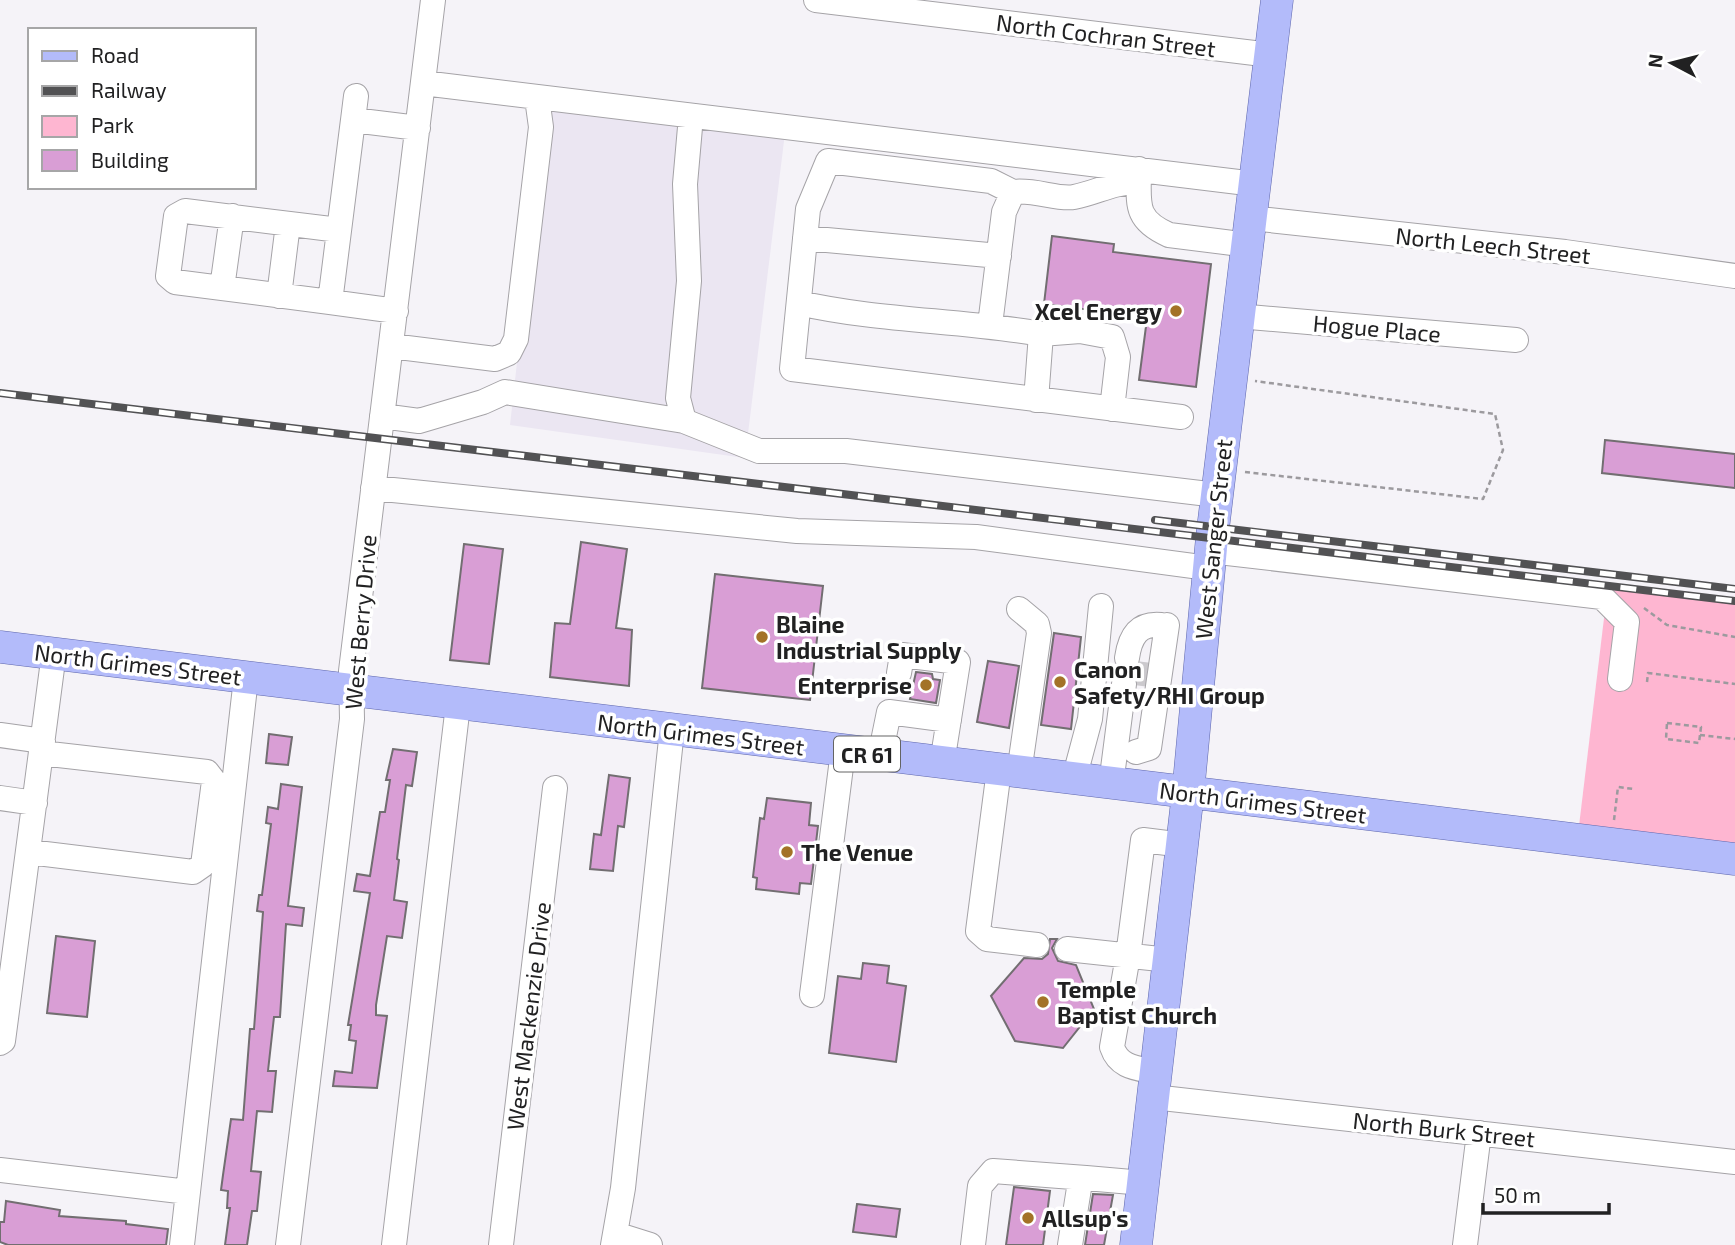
<svg xmlns="http://www.w3.org/2000/svg" width="1735" height="1245" font-family="'Exo 2',sans-serif">
	<rect width="100%" height="100%" fill="#f5f3f8"/>
	<path fill="#ebe6f2" d="M546,103L785,133L745,458L510,425Z"/>
	<path fill="#feb6d1" d="M1608,585L1735,600V844L1579,826Z"/>
	<path fill="#d99ed5" stroke="#726e71" stroke-width="2" d="M1052,236L1114,244L1113,252L1211,264L1196,387L1139,380L1148,311L1107,306L1106,312L1044,304Z
		M1605,440L1735,454V488L1602,473Z
		M581,542L627,549L616,628L632,630L629,686L550,677L555,623L570,624Z
		M464,544L503,549L489,664L450,660Z
		M715,574L823,586L810,700L702,688Z
		M1054,633L1081,637L1071,729L1041,725Z
		M988,661L1019,666L1009,728L977,722Z
		M916,672L932,674L933,679L940,680L936,703L910,699Z
		M269,734L292,737L288,765L266,763Z
		M393,749L417,752L412,786L406,785L397,859L399,860L394,900L407,902L402,938L387,936L376,1005V1015L387,1016L377,1088L333,1086L335,1071L352,1073L356,1041L349,1040L351,1025H348L370,893L354,891L357,874L370,876L380,812H385L390,780H386Z
		M609,775L630,778L624,827L618,826L613,871L590,869L594,834L601,835Z
		M281,784L302,787L288,906L304,908L302,926L286,924L280,1017H274L268,1071H276L272,1112L257,1111L251,1171L261,1172L257,1211H252L247,1245H225L230,1208H227L228,1191L221,1190L223,1175L231,1119L243,1120L250,1029H254L263,912L257,911L259,895H262L271,824L266,823L268,807L278,809Z
		M767,798L811,803L809,825L818,826L811,884L800,883L799,894L756,889L757,878L753,877L760,818L764,819Z
		M56,936L95,941L87,1017L47,1013Z
		M1050,939H1057L1052,948L1058,961L1076,965L1094,1009L1063,1048L1015,1041L991,996L1024,958L1042,959L1048,954Z
		M863,963L889,966L887,983L906,986L896,1062L829,1053L838,976L861,979Z
		M1014,1187L1050,1191L1043,1245H1006Z
		M1093,1194L1113,1195L1104,1245H1085Z
		M6,1201L60,1210L59,1216L126,1221V1224L168,1229L166,1245H8L0,1242V1222H4Z
		M857,1204L900,1209L896,1237L853,1232Z"/>
	<g fill="none" stroke-linecap="round" stroke-linejoin="round">
		<path stroke="#cbc9cd" stroke-width="24" stroke-dasharray="24 12" stroke-linecap="butt" d="M1142,686L1145,661"/>
		<defs>
			<path id="minor" d="M816,0L1271,55
				M423,83L1255,184
				M691,116L685,184L689,281L678,398L684,421L759,451H846L1217,495
				M353,120L356,96
				M1139,169C1139,203 1133,219 1169,235L1248,245
				M1013,192L991,181L828,161L808,209L792,369L1181,417
				M1251,218L1565,252L1735,276
				M805,238L999,256
				M222,288L232,216
				M279,296L288,224
				M330,302L175,282L168,276L176,216L185,211L339,230
				M799,303C878,321 961,320 1041,334L1036,400
				M396,311L330,302L353,120L418,128
				M1238,316L1516,340
				M990,325L1004,212L1013,192C1034,189 1058,200 1074,197C1099,192 1112,182 1139,182
				M1041,334L1080,331L1112,337L1118,357L1112,409
				M391,346L495,359L509,353L516,339L541,127L537,98
				M382,416L419,421L483,402L505,392L684,421
				M373,488L797,531L976,537L1208,568
				M1210,551L1602,597L1627,622L1620,679
				M1019,609L1037,624L1039,633L1019,773
				M1127,658C1130,637 1138,623 1161,625
				M899,673L902,655L958,662L942,763
				M0,735L43,741
				M1136,752L1149,748L1167,625
				M880,756L889,712L949,720
				M999,770L978,931L987,939L1037,945
				M1074,779L1090,719L1101,606
				M1111,784L1124,684
				M0,798L35,803
				M29,852L193,872L203,865L214,781L207,772L41,753
				M1067,949L1169,960
				M812,995L843,751
				M0,1043L3,1041L54,653
				M1156,1072C1137,1068 1119,1068 1112,1047L1128,956L1143,840L1183,845
				M1153,1097L1735,1162
				M0,1170L188,1192
				M615,1234L650,1245
				M182,1245L246,678
				M288,1245L352,719L351,671L433,0
				M394,1245L458,705
				M501,1245L555,788
				M613,1245L623,1188L672,730
				M973,1245L980,1186L993,1171L1086,1178
				M1070,1245L1080,1182L1086,1178L1143,1183
				M1465,1245L1479,1133"/>
			<path id="major" d="M0,647L1735,859
				M1136,1245L1188,793L1212,537L1277,0"/>
		</defs>
		<use href="#minor" stroke="#a5a3a7" stroke-width="26"/>
		<use href="#major" stroke="#5f67ac" stroke-width="33"/>
		<path stroke="#9c9a9e" stroke-width="2.5" stroke-dasharray="5 3.5" stroke-linecap="butt" d="M1245,472L1483,499L1503,450L1495,414L1255,381
			M1644,608L1667,625L1735,637
			M1647,682L1648,673L1735,684
			M1667,723L1701,727L1699,743L1666,739Z
			M1700,735L1735,739
			M1614,820L1618,787L1634,789"/>
		<use href="#minor" stroke="#fff" stroke-width="24"/>
		<use href="#major" stroke="#b3bbfa" stroke-width="32"/>
		<defs>
			<path id="rail" d="M0,393L1735,601
				M1155,520L1735,589"/>
		</defs>
		<use href="#rail" stroke="#525254" stroke-width="8"/>
		<use href="#rail" stroke="#fff" stroke-width="5" stroke-dasharray="16" stroke-linecap="butt"/>
	</g>
	<g fill="#a37227" stroke="#fff" stroke-width="2.5">
		<circle cx="1176" cy="311" r="7"/>
		<circle cx="762" cy="637" r="7"/>
		<circle cx="1060" cy="682" r="7"/>
		<circle cx="926" cy="685" r="7"/>
		<circle cx="787" cy="852" r="7"/>
		<circle cx="1043" cy="1002" r="7"/>
		<circle cx="1028" cy="1218" r="7"/>
	</g>
	<g text-anchor="middle" dominant-baseline="central" stroke-width="7" stroke-linejoin="round" paint-order="stroke">
		<rect fill="#fff" stroke="#646464" stroke-width="2" x="834" y="736.5" width="66" height="35" rx="5"/>
		<g font-size="21" font-weight="bold" fill="#212122">
			<text x="867" y="754">CR 61</text>
		</g>
		<g font-size="23" fill="#212122" stroke="#fff">
			<text transform="translate(1106 35) rotate(7)">North Cochran Street</text>
			<text transform="translate(1493 245) rotate(6)">North Leech Street</text>
			<text transform="translate(1377 328) rotate(5)">Hogue Place</text>
			<text transform="translate(1213 539) rotate(-84)">West Sanger Street</text>
			<text transform="translate(360 622) rotate(-85)">West Berry Drive</text>
			<text transform="translate(138 664) rotate(7)">North Grimes Street</text>
			<text transform="translate(701 734) rotate(7)">North Grimes Street</text>
			<text transform="translate(1263 802) rotate(7)">North Grimes Street</text>
			<text transform="translate(528 1016) rotate(-83)">West Mackenzie Drive</text>
			<text transform="translate(1444 1129) rotate(6)">North Burk Street</text>
		</g>
		<g font-size="23" font-weight="bold" fill="#212122" stroke="#fff" text-anchor="start">
			<text x="1162" y="311" text-anchor="end">Xcel Energy</text>
			<text x="776" y="624">Blaine<tspan x="776" dy="26">Industrial Supply</tspan></text>
			<text x="1074" y="669">Canon<tspan x="1074" dy="26">Safety/RHI Group</tspan></text>
			<text x="912" y="685" text-anchor="end">Enterprise</text>
			<text x="801" y="852">The Venue</text>
			<text x="1057" y="989">Temple<tspan x="1057" dy="26">Baptist Church</tspan></text>
			<text x="1042" y="1218">Allsup's</text>
		</g>
	</g>
	<rect x="28" y="28" width="228" height="161" fill="#ffffff" stroke="#a6a6a7" stroke-width="2"/>
	<rect x="42" y="51" width="35" height="10" fill="#b3bbfa" stroke="#a6a6a7" stroke-width="2"/>
	<text x="91" y="63" font-size="21" fill="#212122">Road</text>
	<rect x="42" y="86" width="35" height="10" fill="#525254" stroke="#a6a6a7" stroke-width="2"/>
	<text x="91" y="98" font-size="21" fill="#212122">Railway</text>
	<rect x="42" y="116" width="35" height="21" fill="#feb6d1" stroke="#a6a6a7" stroke-width="2"/>
	<text x="91" y="133" font-size="21" fill="#212122">Park</text>
	<rect x="42" y="150" width="35" height="21" fill="#d99ed5" stroke="#a6a6a7" stroke-width="2"/>
	<text x="91" y="168" font-size="21" fill="#212122">Building</text>
	<g transform="translate(1672 63) rotate(277)" stroke="#ffffff" stroke-width="5" paint-order="stroke">
	<path d="M0-5L12 26L0 18L-12 26Z" fill="#212122"/>
	<text y="-10" font-size="19" font-weight="bold" text-anchor="middle" fill="#212122">N</text>
	</g>
	<path d="M1483 1203v10h126v-10" fill="none" stroke="#212122" stroke-width="3.5"/>
	<text x="1494" y="1203" font-size="21" fill="#212122" stroke="#ffffff" stroke-width="5" paint-order="stroke">50 m</text>
</svg>
